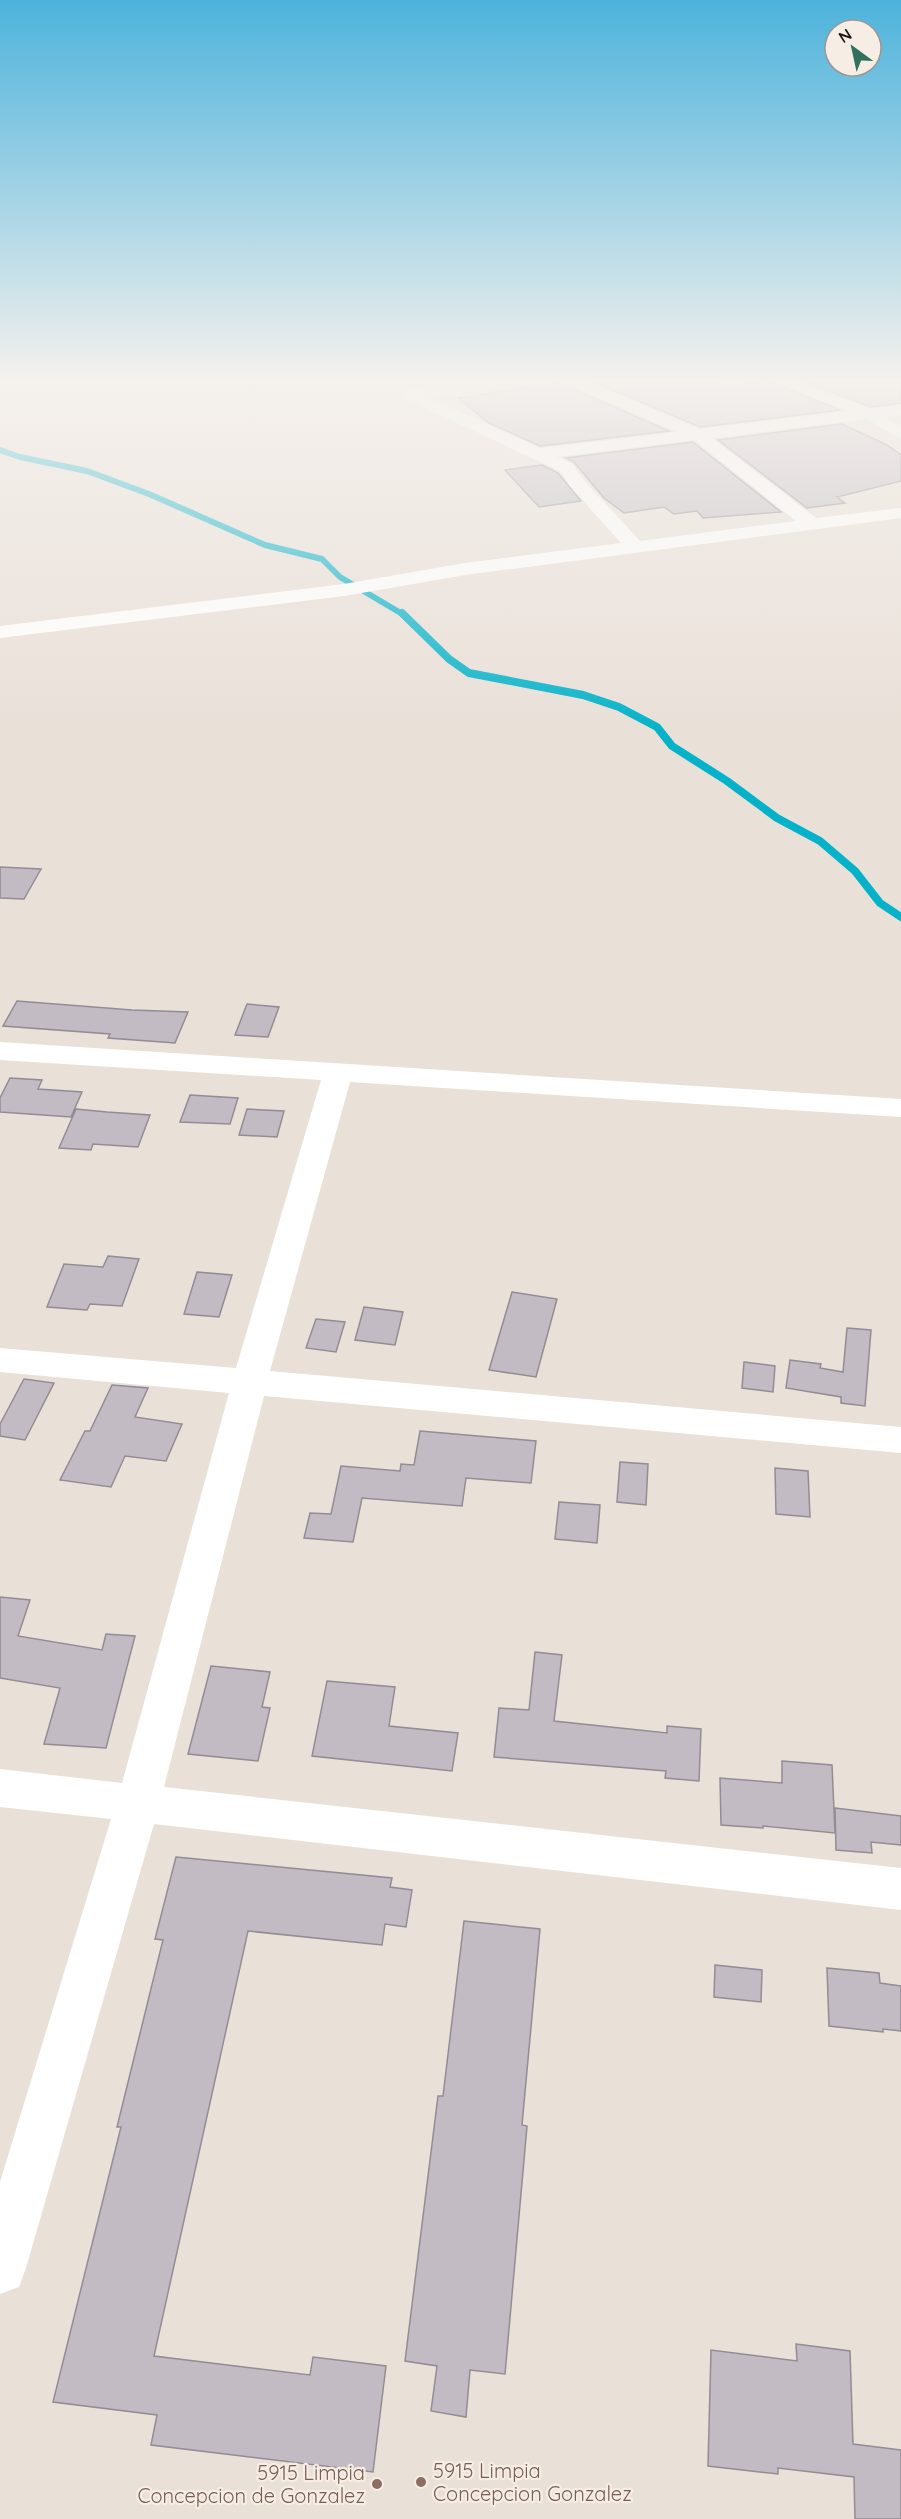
<svg xmlns="http://www.w3.org/2000/svg" width="901" height="2519" font-family="Quicksand,sans-serif">
	<rect width="100%" height="100%" fill="#e9e0d8"/>
	<g fill="none" stroke-linecap="round" stroke-linejoin="round">
		<path stroke="#05b2c9" stroke-width="6" d="M0,450L20,457L87,471L149,494L265,545L322,559L340,577L404,615"/>
		<path stroke="#05b2c9" stroke-width="8" d="M402,613L449,659L469,673L583,695L619,707L657,727L672,746L727,781L777,818L820,841L855,871L880,903L901,917"/>
	</g>
	<path fill="#c2bbc3" stroke="#938c94" stroke-width="1.5" d="M584,378H664L671,381L703,378L725,387L767,381L840,410L700,427Z
		M795,378H901V403L871,407Z
		M558,382L560,383L669,431L540,446L489,423L458,398L547,385Z
		M842,424L887,445L901,455V481L837,497L845,503L807,508L718,440Z
		M693,442L781,512L703,518L697,511L674,514L664,507L624,513L604,498L574,462L566,458Z
		M542,465L558,473L581,501L539,507L505,470Z
		M0,867L41,869L24,899L0,898Z
		M17,1001L132,1010L188,1012L175,1043L108,1038L110,1034L3,1026Z
		M247,1004L279,1007L268,1037L235,1035Z
		M10,1078L42,1080L38,1089L82,1092L71,1117L0,1112V1098Z
		M190,1095L238,1098L230,1124L180,1122Z
		M76,1109L107,1112L150,1115L138,1147L93,1144L91,1150L59,1148Z
		M247,1109L284,1111L277,1137L239,1135Z
		M108,1256L139,1259L122,1306L90,1304L87,1310L47,1307L64,1264L103,1267Z
		M197,1272L232,1275L219,1317L184,1314Z
		M512,1292L557,1299L536,1377L489,1370Z
		M364,1307L403,1312L395,1345L355,1340Z
		M316,1319L345,1322L336,1352L306,1348Z
		M847,1328L871,1330L865,1406L841,1403V1397L786,1388L790,1360L821,1364L820,1368L843,1372Z
		M744,1362L775,1366L773,1392L742,1388Z
		M24,1379L54,1383L25,1440L0,1436V1424Z
		M112,1385L148,1388L135,1417L182,1424L166,1461L125,1456L111,1487L60,1480L85,1431H90Z
		M420,1431L536,1441L531,1483L466,1478L462,1506L362,1498L353,1542L304,1538L310,1513L331,1514L341,1466L400,1471L401,1464L414,1465Z
		M620,1462L648,1464L646,1505L617,1502Z
		M775,1468L808,1471L810,1517L776,1514Z
		M559,1502L600,1505L597,1543L555,1539Z
		M0,1597L30,1600L18,1636L102,1650L106,1634L135,1636L106,1748L44,1744L60,1688L0,1678Z
		M535,1652L562,1655L554,1721L667,1733V1726L701,1729L699,1781L665,1778L666,1771L494,1757L499,1708L529,1710Z
		M211,1666L270,1672L262,1707L270,1708L258,1761L188,1754Z
		M327,1681L395,1687L389,1726L458,1733L452,1771L312,1756Z
		M782,1761L832,1765L835,1833L763,1826V1828L721,1825L720,1778L782,1783Z
		M835,1808L901,1816V1845L871,1842L872,1853L836,1850Z
		M176,1857L392,1878L390,1887L412,1890L406,1927L385,1924L382,1945L248,1931L154,2356L310,2375L313,2357L386,2366L373,2472L151,2445L157,2415L53,2402L121,2127H117L163,1940L155,1939Z
		M464,1921L540,1929L522,2125L527,2126L505,2374L470,2370L466,2417L431,2411L437,2366L405,2361L438,2096H443Z
		M715,1965L762,1970L761,2002L714,1997Z
		M827,1968L879,1973L880,1983L901,1986V2031L883,2029V2032L829,2026Z
		M796,2344L850,2351L853,2444L901,2450V2519H855L854,2477L778,2468V2474L708,2466L711,2350L797,2361Z"/>
	<g fill="none" stroke-linecap="round" stroke-linejoin="round">
		<path fill="#fff" fill-rule="evenodd" d="M505,378H555L547,383L425,396L540,448L678,432L561,381L558,378H579L700,429L849,411L770,381L767,378H789L871,409L901,405V415L885,417L901,427V439L867,419L712,438L816,518L901,508V518L465,575L344,596L0,638V626L344,584L465,563L621,543L570,486L560,471L404,398L402,395L404,392L416,387ZM694,440L796,521L640,541L582,478L572,463L557,457Z
			M0,1042L901,1099V1117L350,1082L270,1371L901,1427V1453L264,1396L164,1787L901,1868V1910L154,1824L26,2268L19,2287L0,2294V2182L111,1819L0,1807V1769L122,1783L229,1393L0,1372V1348L236,1368L321,1080L0,1060Z"/>
	</g>
	<linearGradient id="sky" x2="0" y2="1"><stop stop-color="#4db3dc"/><stop offset="0.52" stop-color="#f5f1ed"/><stop offset="1" stop-color="#f5f1ed" stop-opacity="0"/></linearGradient>
	<rect width="901" height="731" fill="url(#sky)"/>
	<g fill="#8d6e63" stroke="#f6ede5" stroke-width="2">
		<circle cx="421" cy="2482" r="6"/>
		<circle cx="377" cy="2484" r="6"/>
	</g>
	<g text-anchor="middle" dominant-baseline="central" stroke-width="4.5" stroke-linejoin="round" paint-order="stroke">
		<g font-size="20" fill="#785e54" stroke="#f6ede5" text-anchor="start">
			<text x="433" y="2470">5915 Limpia<tspan x="433" dy="23">Concepcion Gonzalez</tspan></text>
			<text x="365" y="2472" text-anchor="end">5915 Limpia<tspan x="365" dy="23">Concepcion de Gonzalez</tspan></text>
		</g>
	</g>
	<g transform="translate(853 48) rotate(327)"><circle r="28" fill="#f6ede5" stroke="#9e9791" stroke-width="1.5"/>
	<path d="M0-4.5L10 22L0 15L-10 22Z" fill="#32715d"/>
	<text y="-9" font-size="16" font-weight="bold" text-anchor="middle" fill="#191613">N</text>
	</g>
</svg>
